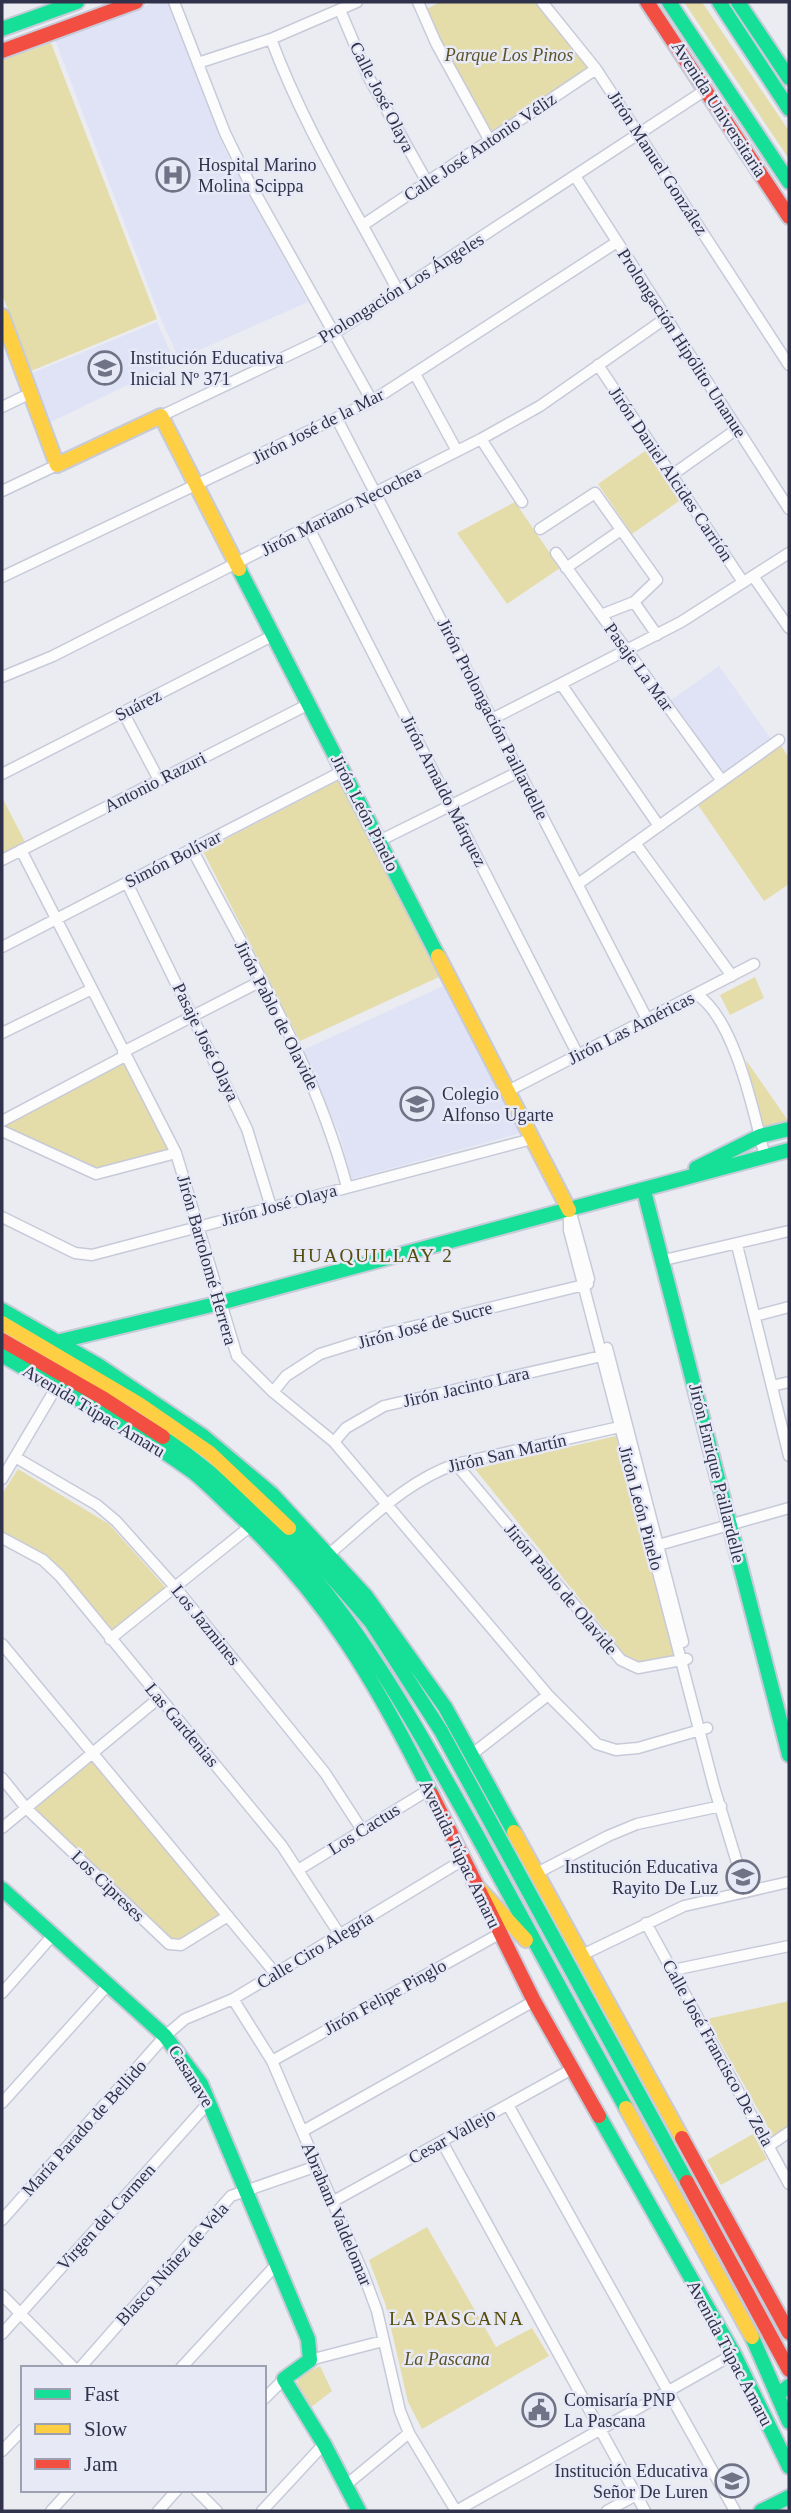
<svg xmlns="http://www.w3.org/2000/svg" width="791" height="2513" font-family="'Times New Roman',serif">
	<rect width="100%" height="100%" fill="#eaecf2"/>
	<path fill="#e0e3f5" d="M156,2H168L226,152L308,302L179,359L160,317L55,40Z
		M157,322L175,362L51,422L32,373Z
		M719,666L771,739L723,774L670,701Z
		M443,986L521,1133L352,1179L339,1133L303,1050Z"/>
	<path fill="#e4dca9" d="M440,2H535L589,68L490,132L439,39L427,9Z
		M684,2H702L789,131V159Z
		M51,43L157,319L31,371L2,294V60Z
		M648,449L682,499L632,534L598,484Z
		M515,502L560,568L507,604L457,533Z
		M780,744L789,758V884L764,901L696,802Z
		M341,779L439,977L300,1041L203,851Z
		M2,797L25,842L2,853Z
		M755,977L764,998L730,1015L720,995Z
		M746,1060L789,1122L762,1132Z
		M124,1061L169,1150L99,1170L2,1125Z
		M616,1436L674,1656L640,1662L625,1655L475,1469Z
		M18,1469L109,1524L166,1588L112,1631L46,1555L2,1531V1494Z
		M91,1761L221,1914L179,1940L170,1939L34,1808Z
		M789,2001V2131L774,2138L707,2019Z
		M753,2134L767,2159L721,2185L707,2160Z
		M427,2227L496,2347L532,2328L549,2356L422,2429L408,2402L386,2306L369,2260Z
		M320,2366L332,2391L310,2408L297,2385L299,2376Z"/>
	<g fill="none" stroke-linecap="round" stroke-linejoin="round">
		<defs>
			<path id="street" d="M174,2L225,133L248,180L372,401
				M418,2L436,43L490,141
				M542,2L596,69L789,365
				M340,10L369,78L427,182
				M271,39C304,128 354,207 398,291
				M198,63L271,39L357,2
				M575,176L789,509
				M363,225L596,69
				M598,365L743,582
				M415,374L457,451
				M2,407L31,393
				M161,416L333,334L707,89
				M337,419L647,1019
				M481,439L522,502
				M672,475L737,429
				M2,491L57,465
				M309,528L578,1055
				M540,529L595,493L657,580L634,602
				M556,553L722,781
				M566,568L621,530
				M753,576L789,628
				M2,577L372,401L617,242
				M601,615L634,602L657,635
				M2,677L53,656L481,439L540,406L666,318
				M561,684L659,826
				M123,712L159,780
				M492,719L681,622L789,553
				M2,774L274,635
				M379,841L520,771
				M635,843L732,976
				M192,849C249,959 316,1067 347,1187
				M21,850L176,1153L237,1356L273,1392L334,1442L548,1695L597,1744L616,1750L638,1748L707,1728
				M2,860L309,704
				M127,883L247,1129L271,1207
				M578,884L779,740
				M2,947L343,771
				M696,994C735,1018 754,1114 765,1157
				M2,1033L92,989
				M123,1052L261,981
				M508,1091L754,964
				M2,1121L125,1056
				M2,1131L96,1174L176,1153
				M569,1210V1230L714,1787L746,1892
				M571,1213L589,1279
				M2,1217L75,1253L92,1255L532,1139
				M737,1245L789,1456
				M664,1260L789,1231
				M755,1316L789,1307
				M607,1348L683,1642
				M772,1386L789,1382
				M273,1392L286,1376L320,1354L387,1333L588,1284
				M334,1442L346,1428L384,1406L606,1355
				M15,1457L97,1505L116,1521L175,1587L325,1773L362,1830
				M456,1464L621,1660L638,1668L687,1659
				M2,1479L57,1386
				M2,1538L43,1560L60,1576L282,1846L340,1935
				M655,1546L789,1508
				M329,1554C370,1520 406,1481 456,1464L624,1426
				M110,1639L252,1525
				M2,1644L275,1973
				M471,1755L548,1695
				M2,1778L26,1808L169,1944L181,1945L228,1916
				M2,1828L159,1698
				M298,1870L430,1789
				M537,1873L608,1836L637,1824L721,1806
				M646,1923L789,2184
				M582,1955L684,1906L789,1882
				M673,1970L789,1946
				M2,1993L53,1935
				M233,1999L272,2061L363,2273L377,2311L400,2411L409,2433L456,2511
				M272,2061L499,1934
				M2,2103L108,1985
				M508,2105L735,2511
				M303,2131L534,2001
				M442,2142L645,2511
				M769,2146L789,2132
				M332,2202L572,2069
				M2,2220L165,2036L185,2019L233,1999L463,1860
				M2,2295L74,2368
				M2,2334L210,2101
				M310,2360L383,2341
				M80,2368L231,2196L317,2166
				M181,2368L276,2265
				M264,2399L284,2379
				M2,2451L23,2429
				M346,2485L409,2433
				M196,2490L217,2511
				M51,2511L70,2490
				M158,2511L177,2490
				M262,2511L324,2444
				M456,2511L734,2354
				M607,2511L636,2495"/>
			<path id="fast" d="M669,2L789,182
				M719,2L789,109
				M738,2L789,78
				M2,29L77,2
				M239,569L438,956
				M696,1168L760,1136L789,1129
				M644,1191L789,1755
				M2,1310L98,1365L203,1436L272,1494L366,1596L445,1707L514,1832
				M56,1342L220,1303L789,1150
				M2,1355C66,1393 132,1428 193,1472C208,1484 222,1499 236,1512C327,1597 377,1684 432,1795
				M163,1437C316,1543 390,1679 478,1837C527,1927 576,2018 626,2108
				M289,1528L371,1622L441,1731L687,2182
				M2,1889L165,2036L201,2084L308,2339L310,2360L284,2379L324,2444L359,2511
				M599,2116L734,2354L789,2467
				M752,2337L789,2422
				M777,2395L789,2386
				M761,2511L789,2497"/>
			<path id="slow" d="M2,316L57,465L161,416L239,569
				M438,956L569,1210
				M2,1323L139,1404L210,1453L289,1528
				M514,1832L682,2138
				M474,1883L526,1940
				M626,2108L752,2337"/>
			<path id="jam" d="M647,2L789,217
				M2,51L136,2
				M2,1340L101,1397L163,1437
				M432,1795L534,2001L599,2116
				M682,2138L789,2333
				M687,2182L789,2370"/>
		</defs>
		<use href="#street" stroke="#c7cad8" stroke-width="13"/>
		<use href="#fast" stroke="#c7cad8" stroke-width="18"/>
		<use href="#slow" stroke="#c7cad8" stroke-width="18"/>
		<use href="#jam" stroke="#c7cad8" stroke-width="18"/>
		<use href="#street" stroke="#fcfcfd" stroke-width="10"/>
		<use href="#fast" stroke="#16e098" stroke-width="14"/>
		<use href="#slow" stroke="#ffcf43" stroke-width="14"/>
		<use href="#jam" stroke="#f24e42" stroke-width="14"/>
	</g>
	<defs>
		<symbol id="hospital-ring" viewBox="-11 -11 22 22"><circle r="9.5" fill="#e7e9f6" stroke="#707385" stroke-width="1.5"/><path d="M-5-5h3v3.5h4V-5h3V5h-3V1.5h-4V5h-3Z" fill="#707385"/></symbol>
		<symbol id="school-ring" viewBox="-11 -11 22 22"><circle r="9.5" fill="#e7e9f6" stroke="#707385" stroke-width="1.5"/><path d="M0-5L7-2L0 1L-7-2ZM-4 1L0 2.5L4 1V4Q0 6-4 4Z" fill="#707385"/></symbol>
		<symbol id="civic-ring" viewBox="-11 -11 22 22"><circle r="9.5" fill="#e7e9f6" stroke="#707385" stroke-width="1.5"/><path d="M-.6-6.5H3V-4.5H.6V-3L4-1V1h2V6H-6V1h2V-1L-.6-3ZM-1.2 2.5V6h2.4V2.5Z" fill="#707385"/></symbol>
	</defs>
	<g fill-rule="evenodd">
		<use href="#hospital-ring" x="154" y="156" width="38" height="38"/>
		<use href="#school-ring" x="86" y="349" width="38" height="38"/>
		<use href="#school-ring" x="398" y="1085" width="38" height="38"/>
		<use href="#school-ring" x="724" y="1858" width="38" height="38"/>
		<use href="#civic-ring" x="520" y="2391" width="38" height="38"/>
		<use href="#school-ring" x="713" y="2462" width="38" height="38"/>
	</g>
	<g text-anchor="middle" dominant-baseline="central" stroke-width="5" stroke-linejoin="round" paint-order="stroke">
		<g font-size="18" font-style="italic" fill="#5c5428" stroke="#e7e9f6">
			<text x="509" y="55">Parque Los Pinos</text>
			<text x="447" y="2359">La Pascana</text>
		</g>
		<g font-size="18" fill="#2f324a" stroke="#e7e9f6">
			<text transform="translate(382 97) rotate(63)">Calle José Olaya</text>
			<text transform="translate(719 109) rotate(57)">Avenida Universitaria</text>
			<text transform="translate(480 147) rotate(-34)">Calle José Antonio Véliz</text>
			<text transform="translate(658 163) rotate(57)">Jirón Manuel González</text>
			<text transform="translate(401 288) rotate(-32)">Prolongación Los Ángeles</text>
			<text transform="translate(682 343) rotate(57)">Prolongación Hipólito Unanue</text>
			<text transform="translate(318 426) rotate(-27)">Jirón José de la Mar</text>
			<text transform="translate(671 474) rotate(56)">Jirón Daniel Alcides Carrión</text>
			<text transform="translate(341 511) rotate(-27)">Jirón Mariano Necochea</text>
			<text transform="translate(639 667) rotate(54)">Pasaje La Mar</text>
			<text transform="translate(138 705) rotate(-27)">Suárez</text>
			<text transform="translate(493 719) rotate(63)">Jirón Prolongación Paillardelle</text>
			<text transform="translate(155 782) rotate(-27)">Antonio Razuri</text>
			<text transform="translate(444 791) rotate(63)">Jirón Arnaldo Márquez</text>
			<text transform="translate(365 813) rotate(63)">Jirón León Pinelo</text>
			<text transform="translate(173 859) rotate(-27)">Simón Bolívar</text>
			<text transform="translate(277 1015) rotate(63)">Jirón Pablo de Olavide</text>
			<text transform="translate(631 1028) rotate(-27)">Jirón Las Américas</text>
			<text transform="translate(206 1042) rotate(64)">Pasaje José Olaya</text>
			<text transform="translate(279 1205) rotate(-15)">Jirón José Olaya</text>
			<text transform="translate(207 1260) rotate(74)">Jirón Bartolomé Herrera</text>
			<text transform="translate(425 1325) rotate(-15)">Jirón José de Sucre</text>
			<text transform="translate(466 1387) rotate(-13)">Jirón Jacinto Lara</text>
			<text transform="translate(94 1411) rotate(31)">Avenida Túpac Amaru</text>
			<text transform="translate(507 1453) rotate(-13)">Jirón San Martín</text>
			<text transform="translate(717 1473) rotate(76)">Jirón Enrique Paillardelle</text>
			<text transform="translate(641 1508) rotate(75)">Jirón León Pinelo</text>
			<text transform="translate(561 1589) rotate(50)">Jirón Pablo de Olavide</text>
			<text transform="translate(206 1625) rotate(51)">Los Jazmines</text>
			<text transform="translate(182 1725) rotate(50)">Las Gardenias</text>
			<text transform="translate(364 1829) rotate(-32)">Los Cactus</text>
			<text transform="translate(460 1854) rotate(64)">Avenida Túpac Amaru</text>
			<text transform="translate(108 1886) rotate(44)">Los Cipreses</text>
			<text transform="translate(315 1950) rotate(-31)">Calle Ciro Alegría</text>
			<text transform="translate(385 1997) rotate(-29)">Jirón Felipe Pinglo</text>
			<text transform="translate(718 2053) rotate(61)">Calle José Francisco De Zela</text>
			<text transform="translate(191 2076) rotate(58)">Casanave</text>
			<text transform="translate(84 2128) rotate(-48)">María Parado de Bellido</text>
			<text transform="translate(452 2136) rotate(-29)">Cesar Vallejo</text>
			<text transform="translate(337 2214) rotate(67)">Abraham Valdelomar</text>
			<text transform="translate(106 2217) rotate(-48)">Virgen del Carmen</text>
			<text transform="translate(172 2264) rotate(-48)">Blasco Núñez de Vela</text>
			<text transform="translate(730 2353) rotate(62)">Avenida Túpac Amaru</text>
		</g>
		<g font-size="18" fill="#2f324a" stroke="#e7e9f6" text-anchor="start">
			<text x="198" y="165">Hospital Marino<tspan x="198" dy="21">Molina Scippa</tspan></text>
			<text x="130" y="358">Institución Educativa<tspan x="130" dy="21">Inicial Nº 371</tspan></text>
			<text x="442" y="1094">Colegio<tspan x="442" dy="21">Alfonso Ugarte</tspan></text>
			<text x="718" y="1867" text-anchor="end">Institución Educativa<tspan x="718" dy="21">Rayito De Luz</tspan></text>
			<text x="564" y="2400">Comisaría PNP<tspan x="564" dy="21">La Pascana</tspan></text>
			<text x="708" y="2471" text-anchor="end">Institución Educativa<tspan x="708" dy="21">Señor De Luren</tspan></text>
		</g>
		<g font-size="19" letter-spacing="2" fill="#564c0c" stroke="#e7e9f6">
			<text x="373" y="1255">HUAQUILLAY 2</text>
			<text x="457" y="2318">LA PASCANA</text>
		</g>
	</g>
	<rect width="791" height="2513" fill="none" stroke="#2f324a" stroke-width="7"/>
	<rect x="21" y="2366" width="245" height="126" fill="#e7e9f6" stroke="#9da0b1" stroke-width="2"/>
	<rect x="35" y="2389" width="35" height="10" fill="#16e098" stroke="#9da0b1" stroke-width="2"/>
	<text x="84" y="2401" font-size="21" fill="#2f324a">Fast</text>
	<rect x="35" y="2424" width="35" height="10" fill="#ffcf43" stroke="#9da0b1" stroke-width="2"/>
	<text x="84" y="2436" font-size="21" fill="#2f324a">Slow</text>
	<rect x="35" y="2459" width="35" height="10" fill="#f24e42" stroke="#9da0b1" stroke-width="2"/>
	<text x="84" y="2471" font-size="21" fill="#2f324a">Jam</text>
</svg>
